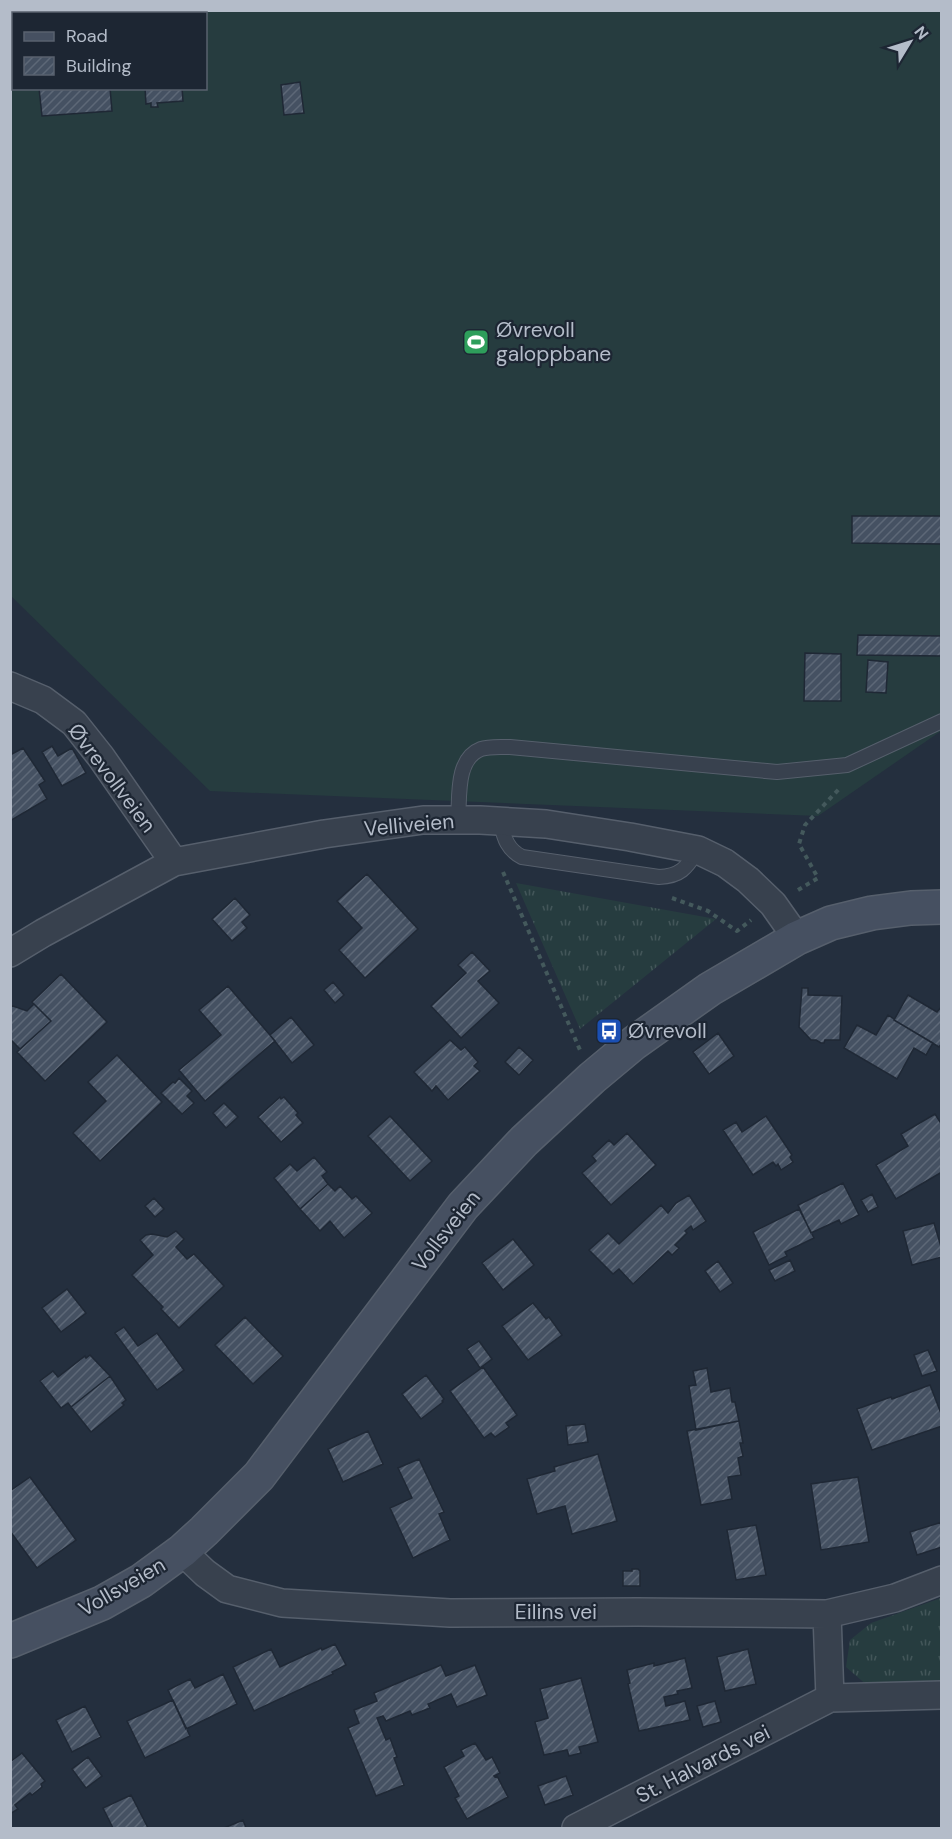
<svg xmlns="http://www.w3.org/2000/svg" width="952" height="1839" font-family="'DM Sans',sans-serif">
	<defs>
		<pattern id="grass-tufts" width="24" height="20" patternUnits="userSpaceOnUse" patternTransform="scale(1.5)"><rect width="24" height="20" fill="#263c3f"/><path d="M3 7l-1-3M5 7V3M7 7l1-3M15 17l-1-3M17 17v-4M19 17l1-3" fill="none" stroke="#435659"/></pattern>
		<pattern id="building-hatch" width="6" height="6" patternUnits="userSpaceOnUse" patternTransform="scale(1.5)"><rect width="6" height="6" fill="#455162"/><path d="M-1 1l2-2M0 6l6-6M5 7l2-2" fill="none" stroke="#5d6877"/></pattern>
	</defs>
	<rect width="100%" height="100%" fill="#242f3e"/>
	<path fill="url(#grass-tufts)" d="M516,883L716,919L580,1029Z
		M941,1598V1685L869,1687L846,1667L850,1640L871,1623Z"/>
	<path fill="#263c3f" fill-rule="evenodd" d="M10,11H941V731L818,816L210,791L11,596ZM14,14H206V88H14Z"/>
	<path fill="url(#building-hatch)" stroke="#1f2835" stroke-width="1.5" d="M33,10H104V14H34Z
		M139,10H176V14H139Z
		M300,82L304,113L284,115L281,85Z
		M39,88H110L112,111L42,116Z
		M145,88H182L183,101L157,103L158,107H151V103L146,104Z
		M852,516H942V544L852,543Z
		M858,635L942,636V656L857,655Z
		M805,653L841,654V701H804Z
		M868,660L888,662L886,693L866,692Z
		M52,746L58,756L72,748L86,773L62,786L42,752Z
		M23,748L45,781L39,785L47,799L10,821V755Z
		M367,874L418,929L365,978L339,950L362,928L337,901Z
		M235,898L250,915L242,922L247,928L232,941L212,919Z
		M472,952L490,971L478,981L499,1003L461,1038L431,1006L466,973L458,965Z
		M61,974L107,1022L45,1081L17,1052L51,1021L32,1002Z
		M333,982L344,995L335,1003L324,990Z
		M228,986L275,1041L205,1101L179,1070L221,1035L199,1010Z
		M802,988H808V995L842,996L840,1040H825L824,1043H821L816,1040H811L799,1027Z
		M908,995L937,1012L942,1006V1043L939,1047L894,1020Z
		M34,1004L51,1021L20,1049L12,1041L10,1042V1005L27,1011Z
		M888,1015L894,1019V1020L933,1043L926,1055L914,1048L897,1079L844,1048L857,1025L876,1035Z
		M291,1017L314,1045L292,1063L270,1035Z
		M718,1033L734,1056L709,1074L693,1052Z
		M450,1040L461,1050L465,1047L478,1062L474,1066L480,1071L448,1100L436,1086L432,1091L414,1072Z
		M519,1047L533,1060L519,1075L505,1062Z
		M117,1055L162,1102L100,1161L73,1133L106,1101L88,1082Z
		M179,1078L192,1091L187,1096L194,1103L182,1114L161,1093L173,1082L175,1083Z
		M280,1097L281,1099L284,1097L298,1113L296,1115L303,1123L281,1142L258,1117Z
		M224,1103L238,1117L226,1128L213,1113Z
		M935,1114L942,1125V1172L896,1199L876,1165L908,1146L901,1134Z
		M390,1116L432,1161L410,1181L368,1136Z
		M766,1116L792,1155L790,1157L793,1162L781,1170L778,1164L776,1166L773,1162L753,1175L723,1130L736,1122L742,1132Z
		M627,1133L656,1165L611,1205L582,1173L596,1161L592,1156L609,1140L614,1145Z
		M314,1157L327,1172L322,1176L328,1184L300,1209L274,1178L290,1164L297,1171Z
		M843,1183L859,1215L841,1224L839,1220L811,1233L798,1205Z
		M328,1184L335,1191L340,1186L352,1199L356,1196L372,1213L344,1238L330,1221L320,1231L300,1209Z
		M872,1194L878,1207L868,1212L861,1200Z
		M689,1195L706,1221L693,1230L691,1226L685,1231L687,1233L675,1245L679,1248L672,1255L668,1251L633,1284L619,1269L613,1274L589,1250L608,1233L619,1244L661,1205L668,1213L676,1203Z
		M154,1198L164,1209L155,1217L145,1206Z
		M799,1209L814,1238L785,1252L787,1256L769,1265L753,1232Z
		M934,1223L942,1250V1257L912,1265L903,1231Z
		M176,1231L184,1239L176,1247L187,1259L194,1254L224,1286L179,1328L161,1309L163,1307L132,1275L153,1255L140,1240L146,1235L152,1234L167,1237Z
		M513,1239L534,1265L503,1290L482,1263Z
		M790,1260L795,1271L775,1281L769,1270Z
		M718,1261L733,1283L720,1292L705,1271Z
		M67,1289L86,1313L61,1332L42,1308Z
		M533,1303L546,1319L549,1317L562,1335L528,1360L502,1326Z
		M245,1317L283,1356L253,1384L215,1345Z
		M124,1327L138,1346L157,1333L184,1370L157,1390L115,1333Z
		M479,1341L492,1359L480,1368L467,1349Z
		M928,1350L937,1371L922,1376L914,1355Z
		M90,1355L110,1376L71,1407L68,1403L61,1408L40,1381L53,1371L58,1377L85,1356L86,1358Z
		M483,1367L517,1415L506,1423L509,1427L495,1437L491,1433L484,1438L450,1391Z
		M707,1368L711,1392L730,1388L732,1402H735L739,1421L696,1430L689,1386L696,1385L693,1371Z
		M426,1375L444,1399L442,1401L443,1402L421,1419L402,1394Z
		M110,1376L126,1400L122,1403L124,1405L91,1432L71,1407Z
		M930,1385L942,1416V1426L872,1450L857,1409L891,1397L892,1399Z
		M739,1421L743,1443H740L743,1456L738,1458L741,1475L728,1477L732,1499L701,1505L687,1431Z
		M585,1424L588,1442L568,1445L566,1426Z
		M368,1431L383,1464L343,1482L328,1449Z
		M598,1454L617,1521L572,1534L565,1506L537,1514L527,1479L555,1471L554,1467Z
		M419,1459L444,1512L439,1514L450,1540L413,1558L390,1508L412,1498L398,1468Z
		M30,1477L76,1540L37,1568L10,1531V1491Z
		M858,1477L869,1542L821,1550L811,1484Z
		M942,1522V1547L917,1555L910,1532Z
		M756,1525L766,1575L736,1580L727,1530Z
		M632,1569H638L640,1571V1586H623V1571H632Z
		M335,1644L346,1665L332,1672L333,1674L254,1711L233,1667L271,1649L280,1667L321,1648L322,1650Z
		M748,1649L756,1684L725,1691L717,1657Z
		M685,1658L692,1688L677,1691L678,1694L664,1697L666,1706L685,1701L690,1720L639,1731L628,1684L630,1683L627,1670L654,1663V1666Z
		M441,1665L446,1676L475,1665L487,1695L457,1707L451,1694L428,1704L430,1708L412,1715L410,1711L386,1721L383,1716L377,1718L386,1740L390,1738L397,1757L394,1758L404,1785L376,1796L348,1728L359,1723L354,1710L377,1701L374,1693Z
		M223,1674L237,1704L186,1729L168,1690L190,1679L195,1688Z
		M581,1678L598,1742L579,1747L581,1753L569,1756L567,1750L544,1755L535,1722L548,1718L540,1689Z
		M173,1700L190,1736L145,1758L127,1721Z
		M715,1701L721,1722L703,1727L697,1706Z
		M85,1706L101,1737L72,1752L56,1720Z
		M475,1743L486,1760L492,1757L500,1773L494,1776L495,1777L497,1776L508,1797L467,1819L455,1798L459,1796L444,1767L464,1756L461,1750Z
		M22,1753L45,1781L41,1784L42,1787L32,1795L30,1793L15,1805L18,1809L10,1814V1762Z
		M88,1757L102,1776L86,1788L72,1769Z
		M566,1776L573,1795L545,1805L538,1786Z
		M131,1795L148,1828H113L103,1808Z
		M243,1820L246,1828H224Z"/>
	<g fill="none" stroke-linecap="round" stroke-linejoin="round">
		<defs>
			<path id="lane" d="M458,820C460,798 455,759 481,749C489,746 501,747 510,747L777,772L847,765L942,721
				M500,821C504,836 506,849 522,857L659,877C681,876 686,868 698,850"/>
			<path id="street" d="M10,686L43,700L74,723L101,757L174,862
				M10,953L43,933L174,862L324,834L423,820H480L546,824L630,837L698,850L725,863L748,880L773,904L797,938
				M182,1551L205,1573L227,1589L282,1603L450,1613L638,1612L827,1614L895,1598L942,1580
				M827,1614L830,1698
				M576,1828L830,1698L942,1695"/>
			<path id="secondary" d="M10,1641L102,1603L141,1581L182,1551L204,1531L259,1476L463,1206L524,1141L592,1078L634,1043L710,989L797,938L831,923L872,913L911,908L942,907"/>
		</defs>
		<use href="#lane" stroke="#565f6c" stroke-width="16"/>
		<use href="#street" stroke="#565f6c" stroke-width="30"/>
		<use href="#secondary" stroke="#565f6c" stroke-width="36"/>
		<path stroke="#44595c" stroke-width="4" stroke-dasharray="4.5 4.5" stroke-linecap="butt" d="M503,872L580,1050
			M798,890L818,878L799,844L805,825L840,788
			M672,898L708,911L737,931L751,920"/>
		<use href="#lane" stroke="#38414e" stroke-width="14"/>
		<use href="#street" stroke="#38414e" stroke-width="27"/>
		<use href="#secondary" stroke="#465061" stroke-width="33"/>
	</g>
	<defs>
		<symbol id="stadium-square" viewBox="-11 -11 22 22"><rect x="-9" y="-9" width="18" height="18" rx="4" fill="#2e9e5b" stroke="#1d2633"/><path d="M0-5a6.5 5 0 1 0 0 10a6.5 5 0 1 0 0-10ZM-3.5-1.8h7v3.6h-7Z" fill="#fff"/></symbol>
		<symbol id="bus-square" viewBox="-11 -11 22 22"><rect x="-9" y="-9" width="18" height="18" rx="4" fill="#1a4fb4" stroke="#1d2633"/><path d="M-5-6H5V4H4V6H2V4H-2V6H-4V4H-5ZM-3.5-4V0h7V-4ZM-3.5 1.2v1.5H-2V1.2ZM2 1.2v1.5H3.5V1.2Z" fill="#fff"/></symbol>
	</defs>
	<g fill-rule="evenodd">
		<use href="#stadium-square" x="461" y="327" width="30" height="30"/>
		<use href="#bus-square" x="594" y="1016" width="30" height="30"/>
	</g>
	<g text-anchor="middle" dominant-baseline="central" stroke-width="4.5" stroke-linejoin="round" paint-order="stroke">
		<g font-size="21" fill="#b4bcc9" stroke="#1d2633" text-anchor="start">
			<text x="496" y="330">Øvrevoll<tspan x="496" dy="24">galoppbane</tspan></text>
			<text x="628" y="1031">Øvrevoll</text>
		</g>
		<g font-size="21" fill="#b4bcc9" stroke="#1d2633">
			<text transform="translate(112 778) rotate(53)">Øvrevollveien</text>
			<text transform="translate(409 825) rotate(-5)">Velliveien</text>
			<text transform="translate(446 1231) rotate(-52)">Vollsveien</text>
			<text transform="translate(122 1587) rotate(-30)">Vollsveien</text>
			<text x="556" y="1612">Eilins vei</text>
			<text transform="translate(703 1764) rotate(-27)">St. Halvards vei</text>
		</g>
	</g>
	<rect width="952" height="1839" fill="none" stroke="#b4bcc9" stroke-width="24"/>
	<rect x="12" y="12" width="195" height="78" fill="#1d2633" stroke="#59626f" stroke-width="1.5"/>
	<rect x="24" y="32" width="30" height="9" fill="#465061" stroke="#59626f" stroke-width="1.5"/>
	<text x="66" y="42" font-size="18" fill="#b4bcc9">Road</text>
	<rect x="24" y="57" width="30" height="18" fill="url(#building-hatch)" stroke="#59626f" stroke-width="1.5"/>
	<text x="66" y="72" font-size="18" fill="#b4bcc9">Building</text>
	<g transform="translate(910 42) rotate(52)" stroke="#1d2633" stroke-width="4.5" paint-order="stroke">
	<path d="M0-4.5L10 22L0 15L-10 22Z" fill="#b4bcc9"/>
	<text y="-9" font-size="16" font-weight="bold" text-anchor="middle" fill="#b4bcc9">N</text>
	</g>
</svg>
